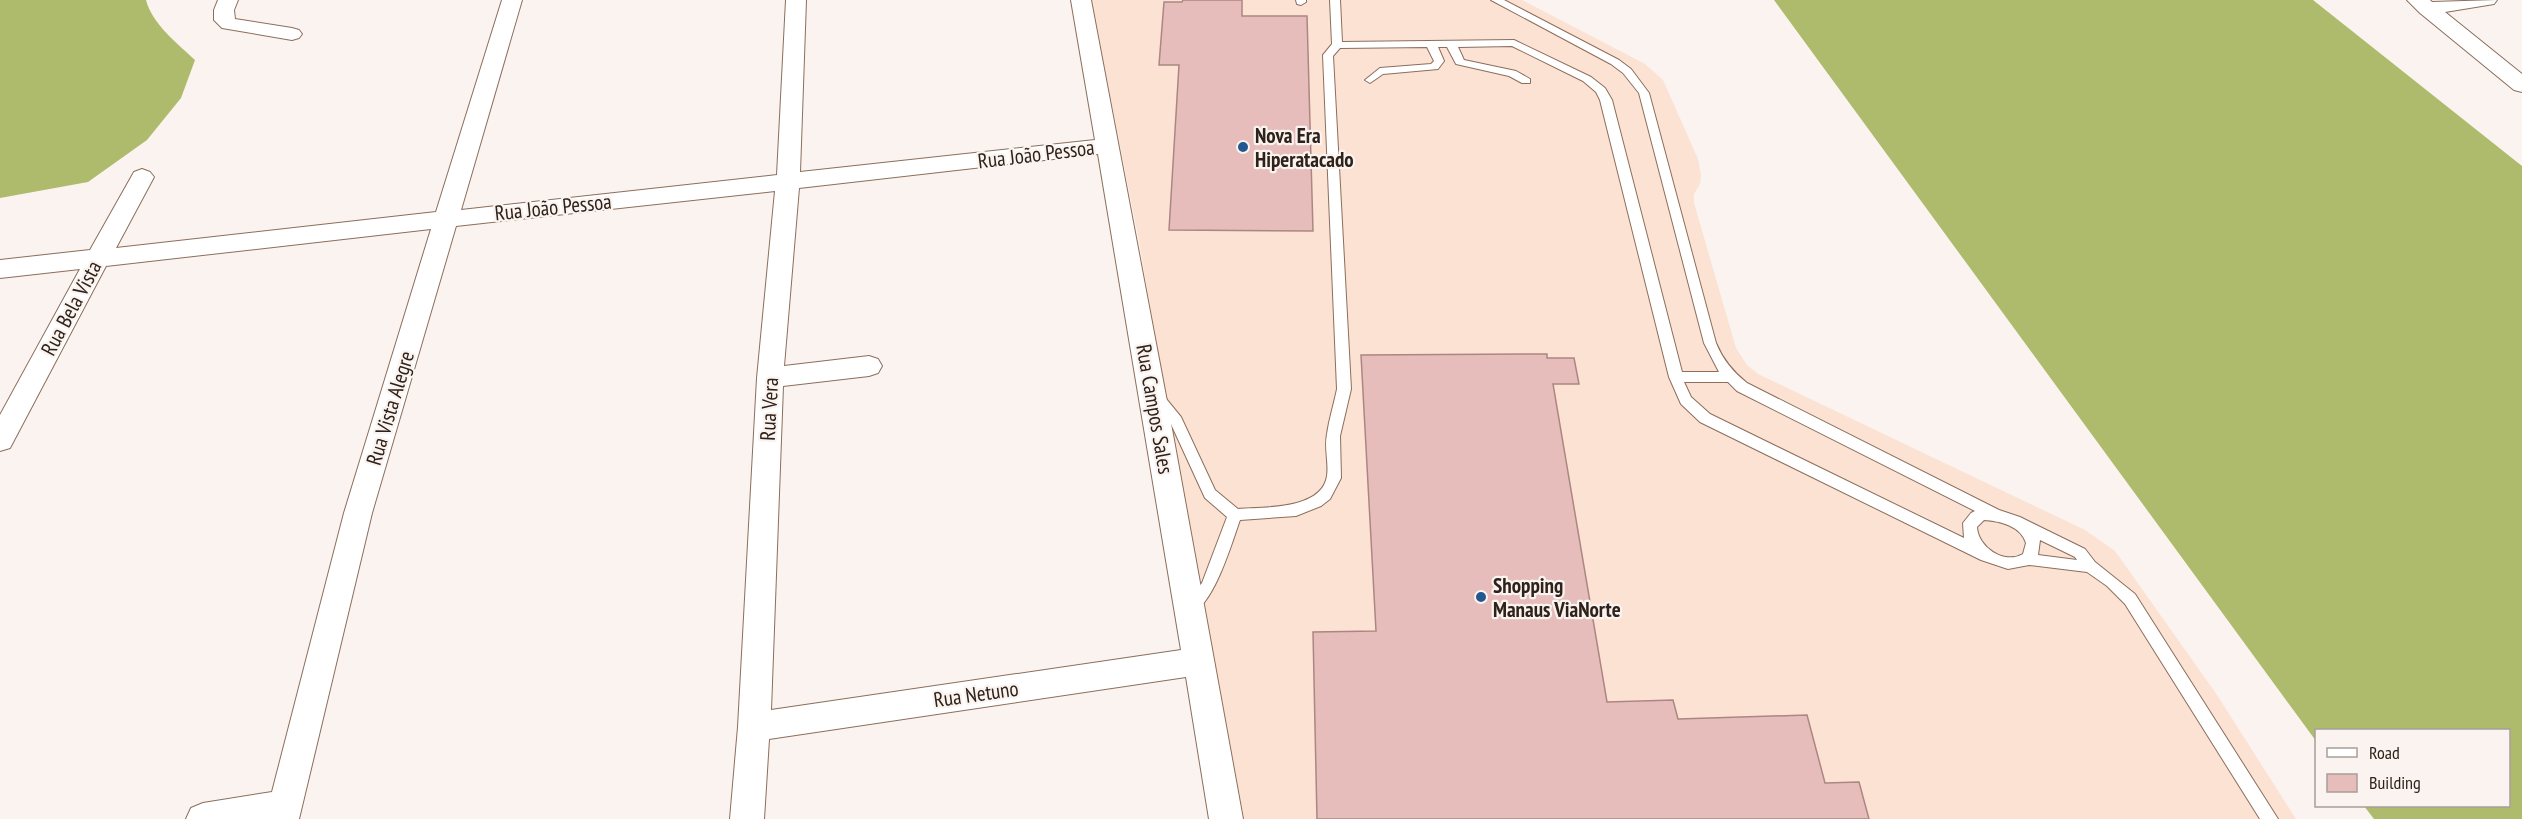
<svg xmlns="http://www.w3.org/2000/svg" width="2522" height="819" font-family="'PT Sans Narrow',sans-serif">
	<rect width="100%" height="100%" fill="#faf3ef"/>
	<path fill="#fbe2d3" d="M1091,0H1522L1645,64L1663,80L1698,159L1701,175L1700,184L1694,194V203L1736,348L1747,365L1758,374L2085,530L2115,551L2217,695L2296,819H1244L1159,359L1139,241Z"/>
	<path fill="#aebb6d" d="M0,0H146C152,24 178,44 195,60L181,98L147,140L88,182L0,198Z
		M1774,0H2313L2522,166V819H2374L2364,806H2508V730H2316V741Z"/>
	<path fill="#e6bdbb" stroke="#ac8684" stroke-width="1.5" d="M1183,0H1242V16H1307L1313,231L1169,230L1179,65H1159L1164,2H1182Z
		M1547,354V358H1574L1579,384H1553L1607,702L1673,700L1678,719L1807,715L1825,783L1859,782L1869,819H1317L1313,632L1376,631L1361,355Z"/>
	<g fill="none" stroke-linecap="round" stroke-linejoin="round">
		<defs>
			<path id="lane" d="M1296,0H1306V2L1301,5L1297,4Z
				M1330,0H1340L1342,42L1514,40L1591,77L1605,88L1612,100L1682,372H1719L1704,343L1639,93L1623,73L1611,64L1491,0H1504L1619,60L1631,69L1649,93L1716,343C1723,360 1733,372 1747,383L1999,510L2020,517L2085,549L2095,562L2135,594L2278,819H2260L2125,604L2107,586L2087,572L2029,565L2008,569L1981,560L1700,422L1681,404L1669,377L1600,100L1596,92L1583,81L1512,46L1458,47L1464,60L1516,71L1530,79V83H1522L1509,76L1456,64L1447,47H1438L1444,61L1438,69L1383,74L1370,83L1365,80L1380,68L1431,64L1434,61L1427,47L1340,48L1333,56L1351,389L1340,436L1341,478L1330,499L1321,506L1296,516L1240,520C1233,539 1210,620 1185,612L1182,607L1202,583L1227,517L1205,498L1171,424L1151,399L1153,395H1163L1181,417L1215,490L1238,509C1263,507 1322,510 1327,476C1329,463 1324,448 1327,434C1329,419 1334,404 1337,389L1323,55L1332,44ZM1684,382H1728L1737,391L1975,511L1971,513L1963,523L1964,538L1710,414L1691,397ZM1984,520C2000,521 2021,526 2026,543L2023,554C2004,565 1978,547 1977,527ZM2040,540L2075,557L2077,560L2038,555Z"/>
			<path id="street" d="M218,0H238L234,10L235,19L292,28L299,30L302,34L299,38L292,40L222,28L214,20V10Z
				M502,0H522L461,210L777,175L786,0H806L800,172L1095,140L1071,0H1091L1166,396L1243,819H1209L1186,677L769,739L764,819H730L738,727L757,378L775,191L456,226L372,513L299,819H186L191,808L203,803L272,792L344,513L431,229L106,266L10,448L0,451V415L80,269L0,278V260L90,250L134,172L142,169L150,172L154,177L116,248L436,212ZM1098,154L1181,650L771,710L783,386L869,376L878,373L882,366L878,359L869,356L784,366L799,188Z
				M2407,0H2430L2432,2L2497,0L2494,4L2445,12L2522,74V92L2514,90L2420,13Z"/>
		</defs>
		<use href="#lane" stroke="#8c6e5c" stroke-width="2"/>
		<use href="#street" stroke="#8c6e5c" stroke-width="2"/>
		<use href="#lane" fill="#fff" fill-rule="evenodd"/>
		<use href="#street" fill="#fff" fill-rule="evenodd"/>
	</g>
	<g fill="#245790" stroke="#faf3ef" stroke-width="2">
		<circle cx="1243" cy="147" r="6"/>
		<circle cx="1481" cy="597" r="6"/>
	</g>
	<g text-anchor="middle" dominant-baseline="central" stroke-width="4.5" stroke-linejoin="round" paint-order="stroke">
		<g font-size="21" font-weight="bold" fill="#2e221a" stroke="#faf3ef" text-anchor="start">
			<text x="1255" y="135">Nova Era<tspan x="1255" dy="24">Hiperatacado</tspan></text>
			<text x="1493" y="585">Shopping<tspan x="1493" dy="24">Manaus ViaNorte</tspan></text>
		</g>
		<g font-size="21" fill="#2e221a" stroke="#faf3ef">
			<text transform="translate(1036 154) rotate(-7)">Rua João Pessoa</text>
			<text transform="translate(553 207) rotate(-6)">Rua João Pessoa</text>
			<text transform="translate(71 308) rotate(-62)">Rua Bela Vista</text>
			<text transform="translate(390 408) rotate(-73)">Rua Vista Alegre</text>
			<text transform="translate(769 409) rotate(-87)">Rua Vera</text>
			<text transform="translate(1155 409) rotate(80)">Rua Campos Sales</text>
			<text transform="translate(976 694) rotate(-8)">Rua Netuno</text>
		</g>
	</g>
	<rect x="2315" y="729" width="195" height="78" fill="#faf3ef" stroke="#a89f9a" stroke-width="1.5"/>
	<rect x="2327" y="748" width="30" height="9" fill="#ffffff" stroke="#a89f9a" stroke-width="1.5"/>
	<text x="2369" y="759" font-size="18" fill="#2e221a">Road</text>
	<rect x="2327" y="774" width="30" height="18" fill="#e6bdbb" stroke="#a89f9a" stroke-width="1.5"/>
	<text x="2369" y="789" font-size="18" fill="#2e221a">Building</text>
</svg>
